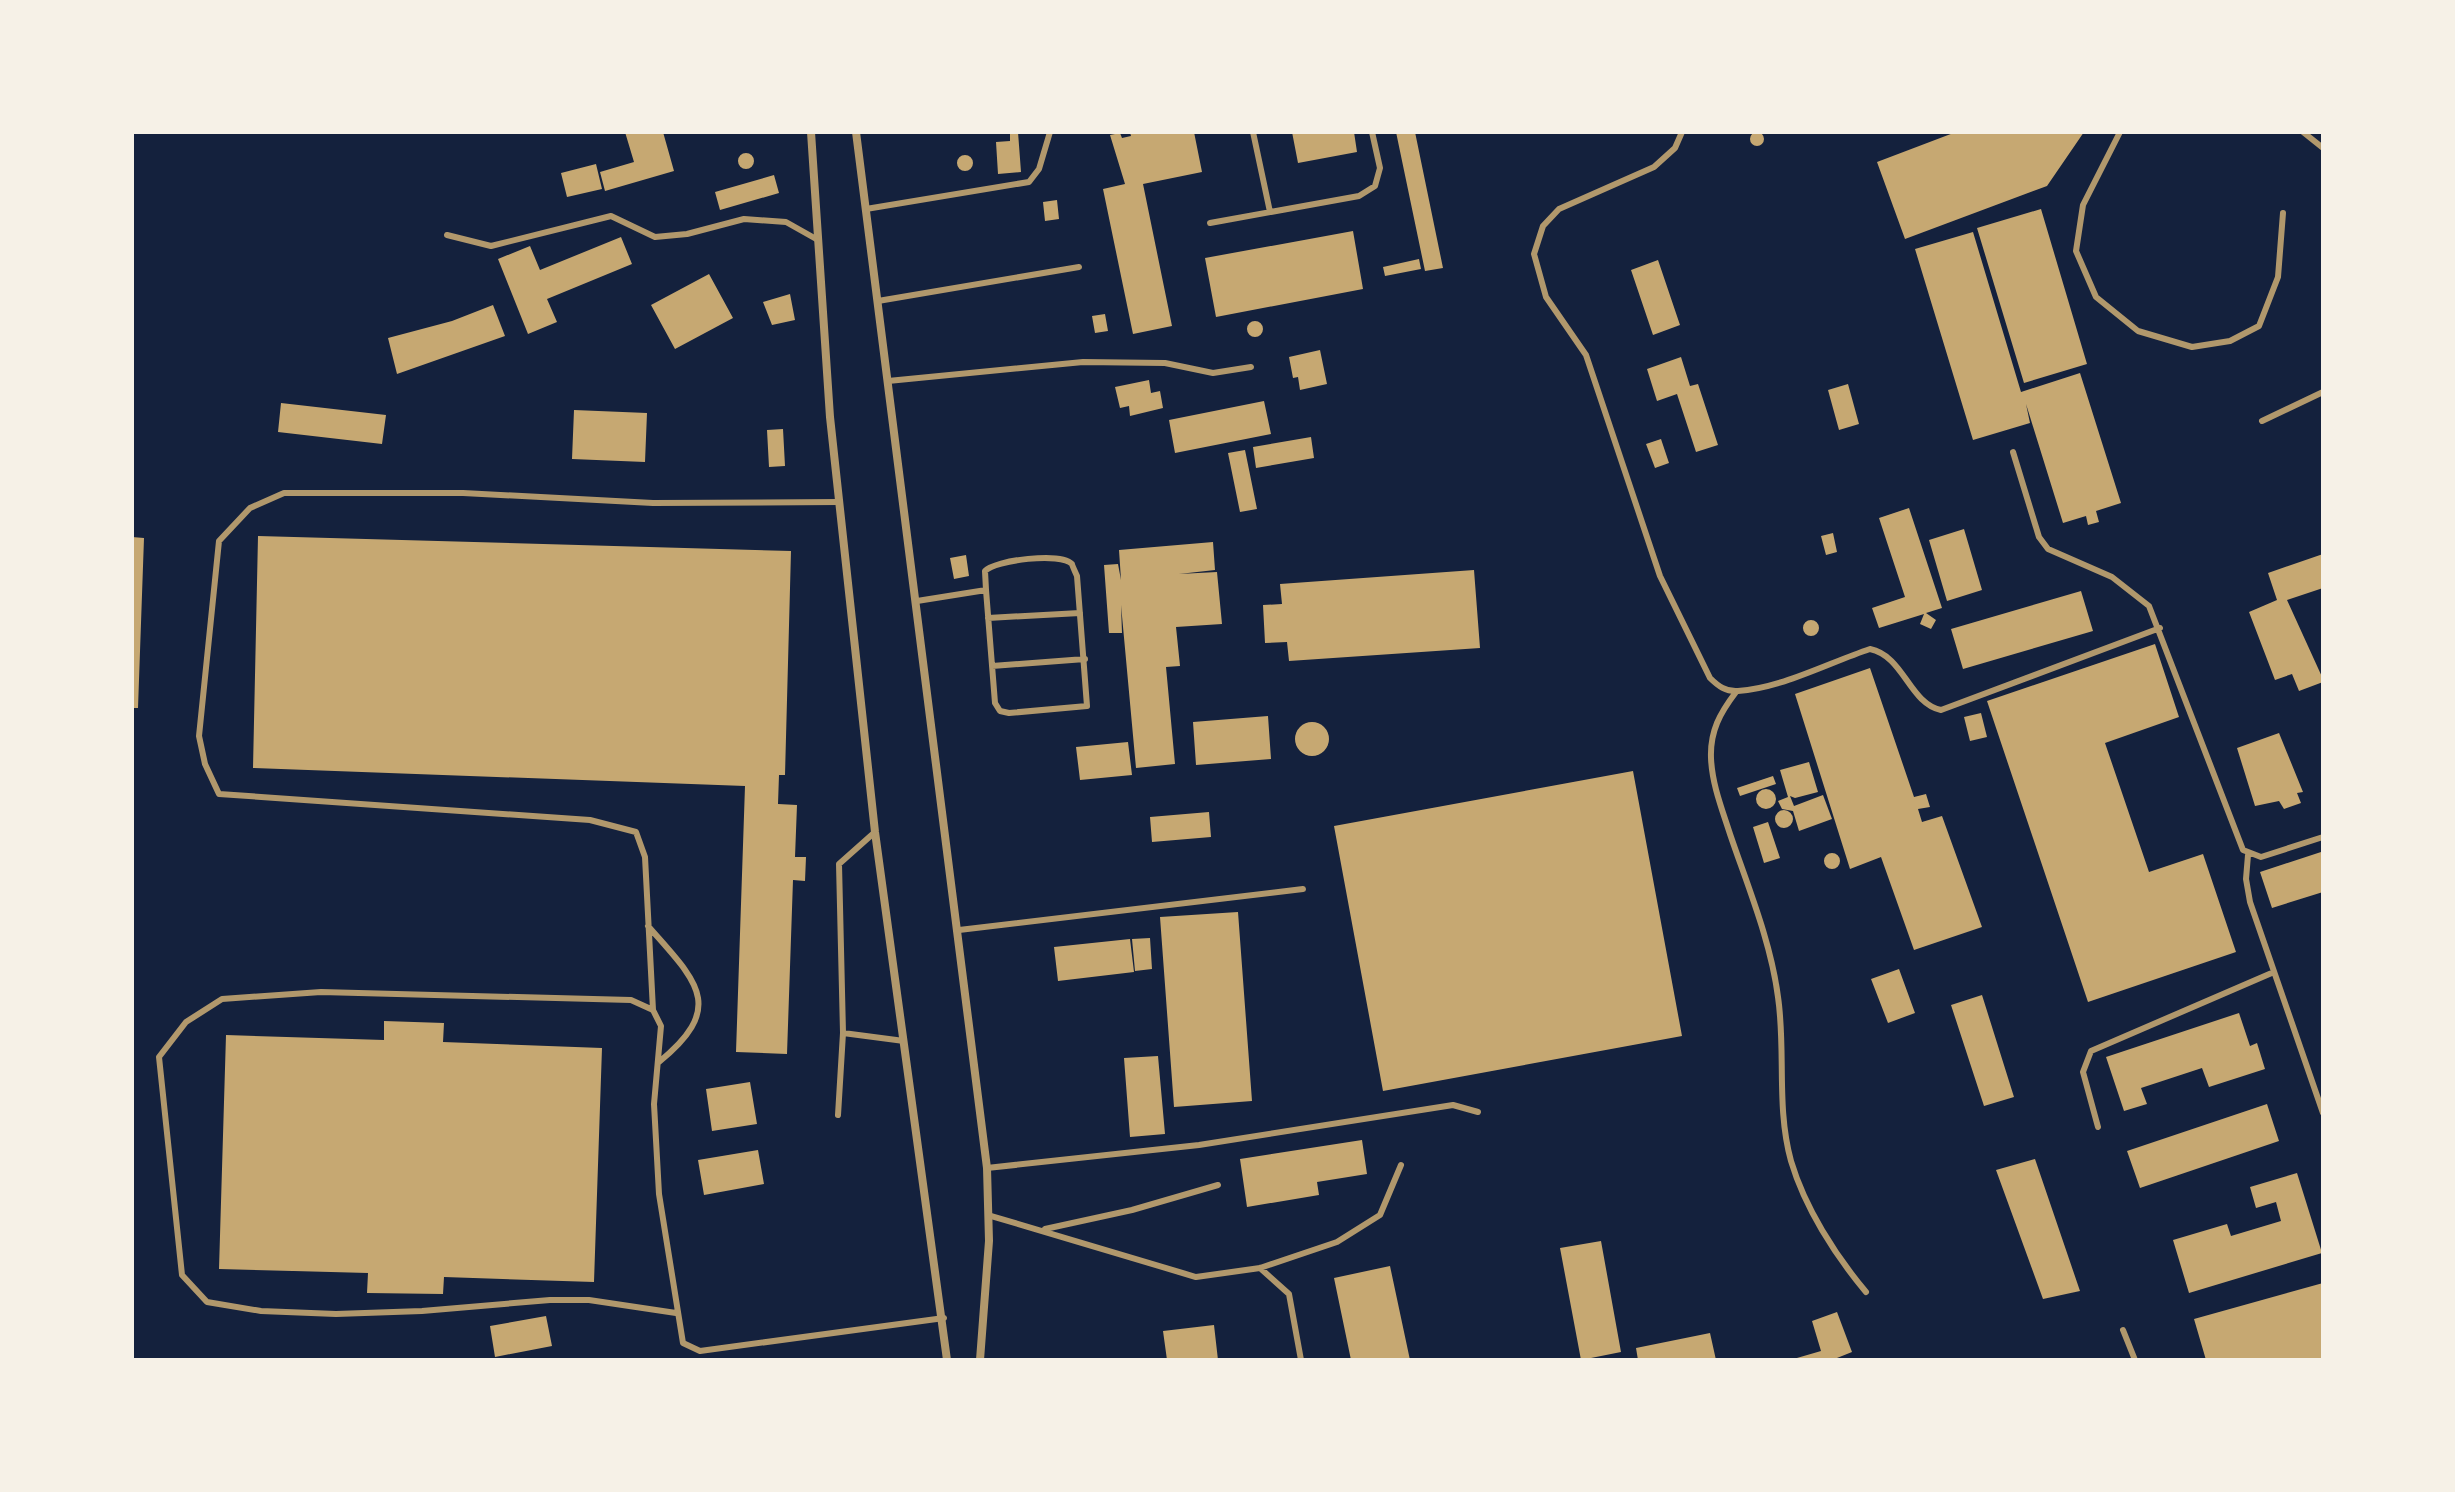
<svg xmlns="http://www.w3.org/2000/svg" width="2455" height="1492" font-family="Overpass,sans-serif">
	<rect width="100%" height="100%" fill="#14213d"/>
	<path fill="#c6a872" d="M1750 139a7 7 0 1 1 14 0a7 7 0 1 1-14 0Z
		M625,132H663L674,171L605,191L600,172L634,162Z
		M1010,132H1018L1021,172L998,174L996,142L1010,141Z
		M1130,132H1194L1202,172L1143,184L1172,326L1133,334L1103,189L1125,184L1110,135L1120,133L1122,138L1131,136Z
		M1292,132H1354L1357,152L1298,163Z
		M1396,132H1415L1443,268L1425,271Z
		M1956,132H2084L2047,186L1905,239L1877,162Z
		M738 161a8 8 0 1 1 16 0a8 8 0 1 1-16 0Z
		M957 163a8 8 0 1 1 16 0a8 8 0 1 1-16 0Z
		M596,164L602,189L567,197L561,173Z
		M774,175L779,193L720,210L715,192Z
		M1057,200L1059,219L1045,221L1043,202Z
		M2041,209L2087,364L2024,383L1977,228Z
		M1353,231L1363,289L1216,317L1205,258Z
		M1973,232L2021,392L2080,373L2121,503L2096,511L2099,522L2088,525L2086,516L2063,523L2026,404L2030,423L1973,440L1915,249Z
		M621,237L632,264L547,299L557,322L528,334L498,259L530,246L540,270Z
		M1419,259L1421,269L1385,276L1383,267Z
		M1658,260L1680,325L1653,335L1631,270Z
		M709,274L733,318L675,349L651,305Z
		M790,294L795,320L772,325L763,302Z
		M493,305L505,336L397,374L388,338L452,321Z
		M1105,314L1108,331L1095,333L1092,316Z
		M1247 329a8 8 0 1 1 16 0a8 8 0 1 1-16 0Z
		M1320,350L1327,384L1300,390L1298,377L1293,378L1289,357Z
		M1681,357L1690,386L1698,384L1718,445L1696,452L1677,394L1657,401L1647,369Z
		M1149,380L1151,393L1160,391L1163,408L1130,416L1129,406L1120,408L1115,387Z
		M1848,384L1859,424L1839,430L1828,390Z
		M1264,401L1271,434L1175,453L1169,420Z
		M281,403L386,415L382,444L278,432Z
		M574,410L647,413L645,462L572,459Z
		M783,429L785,466L769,467L767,430Z
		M1311,437L1314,458L1256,468L1253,447Z
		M1661,439L1669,463L1655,468L1646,444Z
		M1245,450L1257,509L1240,512L1228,453Z
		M1909,508L1942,608L1926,613L1936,620L1931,629L1920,624L1924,614L1879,628L1872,608L1905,597L1879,518Z
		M1964,529L1982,590L1947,601L1929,540Z
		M1833,533L1837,552L1826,555L1821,536Z
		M258,536L791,551L785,775H779L778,804L797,805L795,857H806L805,881L793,880L787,1054L736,1052L745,786L253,768Z
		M132,537L144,538L138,708H132Z
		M1213,542L1215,570L1179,574L1217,572L1222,624L1176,627L1180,666L1166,667L1175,764L1136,768L1121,605L1122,633H1109L1104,565L1118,564L1121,580L1119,550Z
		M2323,554V588L2287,600L2323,679V682L2299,691L2292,674L2275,680L2249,612L2277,600L2268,573Z
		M966,555L969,576L954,579L950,558Z
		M1474,570L1480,648L1289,661L1287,642L1265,643L1263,605L1282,604L1280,584Z
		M2081,591L2093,631L1963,669L1951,629Z
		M1803 628a8 8 0 1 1 16 0a8 8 0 1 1-16 0Z
		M2155,644L2179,717L2105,743L2149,872L2203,854L2236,952L2088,1002L1987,701Z
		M1870,668L1914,797L1926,794L1930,807L1918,809L1922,822L1942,816L1982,927L1914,950L1881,857L1850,869L1795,694Z
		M1981,713L1987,737L1970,741L1964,717Z
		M1268,716L1271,759L1196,765L1193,722Z
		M1295 739a17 17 0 1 1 34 0a17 17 0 1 1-34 0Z
		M2279,733L2303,792L2297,793L2301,803L2284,809L2279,801L2255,806L2237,748Z
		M1128,742L1132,775L1080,780L1076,747Z
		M1809,762L1818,792L1795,798L1790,796L1794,806L1823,795L1832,819L1799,831L1793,811L1782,809L1778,801L1788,797L1780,770Z
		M1633,771L1682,1036L1383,1091L1334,826Z
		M1773,776L1776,784L1740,796L1737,788Z
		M1756 799a10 10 0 1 1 20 0a10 10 0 1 1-20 0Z
		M1775 819a9 9 0 1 1 18 0a9 9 0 1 1-18 0Z
		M1209,812L1211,837L1152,842L1150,817Z
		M1768,822L1780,858L1764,863L1753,827Z
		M2321,852L2323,892L2272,908L2260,872Z
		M1824 861a8 8 0 1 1 16 0a8 8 0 1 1-16 0Z
		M1238,912L1252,1101L1174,1107L1160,917Z
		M1150,938L1152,969L1135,971L1132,939Z
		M1130,939L1134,972L1058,981L1054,947Z
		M1899,969L1915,1013L1888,1023L1871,979Z
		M1982,995L2014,1097L1984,1106L1951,1005Z
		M2239,1013L2250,1046L2257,1043L2265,1069L2209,1087L2202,1068L2141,1088L2147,1104L2124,1111L2106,1057Z
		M384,1021L444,1023L443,1042L602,1048L594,1282L444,1277L443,1294L367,1293L368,1273L219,1269L226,1035L384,1040Z
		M1158,1056L1165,1134L1130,1137L1124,1058Z
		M750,1082L757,1124L712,1131L706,1089Z
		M2267,1104L2279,1141L2140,1188L2127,1151Z
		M1362,1140L1367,1174L1317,1182L1319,1195L1247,1207L1240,1159Z
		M758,1150L764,1184L704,1195L698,1160Z
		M2035,1159L2080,1291L2043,1299L1996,1170Z
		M2297,1173L2322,1253L2189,1293L2173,1240L2227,1224L2231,1236L2281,1221L2276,1202L2256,1208L2250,1187Z
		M1601,1241L1621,1352L1581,1360L1560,1248Z
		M1390,1266L1410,1360H1351L1334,1278Z
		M2323,1283V1360H2206L2194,1319Z
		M1837,1312L1852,1352L1832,1360H1790L1821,1351L1812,1321Z
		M546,1316L552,1346L495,1357L490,1326Z
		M1214,1325L1218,1360H1167L1163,1331Z
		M1710,1333L1716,1360H1638L1636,1348Z"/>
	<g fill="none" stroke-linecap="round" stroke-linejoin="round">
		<path stroke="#b1986c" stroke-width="6" d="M1253,132L1270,212
			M1682,132L1675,148L1654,167L1559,209L1543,226L1534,254L1546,297L1586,355L1660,576L1710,678C1718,686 1726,692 1738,691C1782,688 1828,663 1870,649C1904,656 1909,703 1941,710L2160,628
			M2120,132L2083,205L2076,251L2096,297L2138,331L2192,347L2230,341L2259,326L2278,277L2283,213
			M2303,132L2323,148
			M866,209L1029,182L1039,169L1050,132
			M1210,223L1359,196L1375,186L1380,168L1372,132
			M447,235L491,246L611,216L655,237L687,234L744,219L786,222L818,240
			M878,301L1079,267
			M888,381L1083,362L1165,363L1213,373L1251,367
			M2262,421L2323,392
			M2013,452L2039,537L2048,549L2112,577L2149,606L2243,850L2261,857L2323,837
			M917,601L986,590L995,703L1000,711L1009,713L1087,706L1077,576C1077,576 1072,565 1072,564C1061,552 995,560 985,571L986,590
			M988,618L1080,613
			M992,666L1085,659
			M1736,692C1720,713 1710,731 1711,758C1712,784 1722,809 1730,834C1748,887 1771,942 1778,997C1786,1051 1776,1107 1791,1161C1805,1208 1835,1255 1866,1292
			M875,832L839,864L843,1033L904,1041
			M2248,855L2246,879L2250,902L2323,1113
			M648,926C695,980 728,1006 659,1062
			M959,930L1303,889
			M653,1010L645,857L636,832L590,820L219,794L205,764L199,736L219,541L250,508L284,493H463L653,503L839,502
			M838,1115L843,1033
			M2098,1127L2083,1072L2091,1051L2274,972
			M987,1168L1199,1145L1453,1105L1478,1112
			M988,1215L1196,1277L1260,1268L1337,1242L1380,1215L1401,1165
			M1045,1229L1132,1210L1218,1185
			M1260,1268L1289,1294L1301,1360
			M676,1313L589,1300H550L422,1311L336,1314L261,1311L207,1302L182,1275L159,1057L186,1022L222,999L321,992L631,1000L653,1010L661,1026L654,1104L659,1194L683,1343L700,1351L944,1318
			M2123,1330L2135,1360"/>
		<path stroke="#b1986c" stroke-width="8" d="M811,132L830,417L875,832L947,1360
			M856,132L987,1168L989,1241L980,1360"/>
	</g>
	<rect width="2455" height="1492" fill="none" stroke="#f6f1e7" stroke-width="268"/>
</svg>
